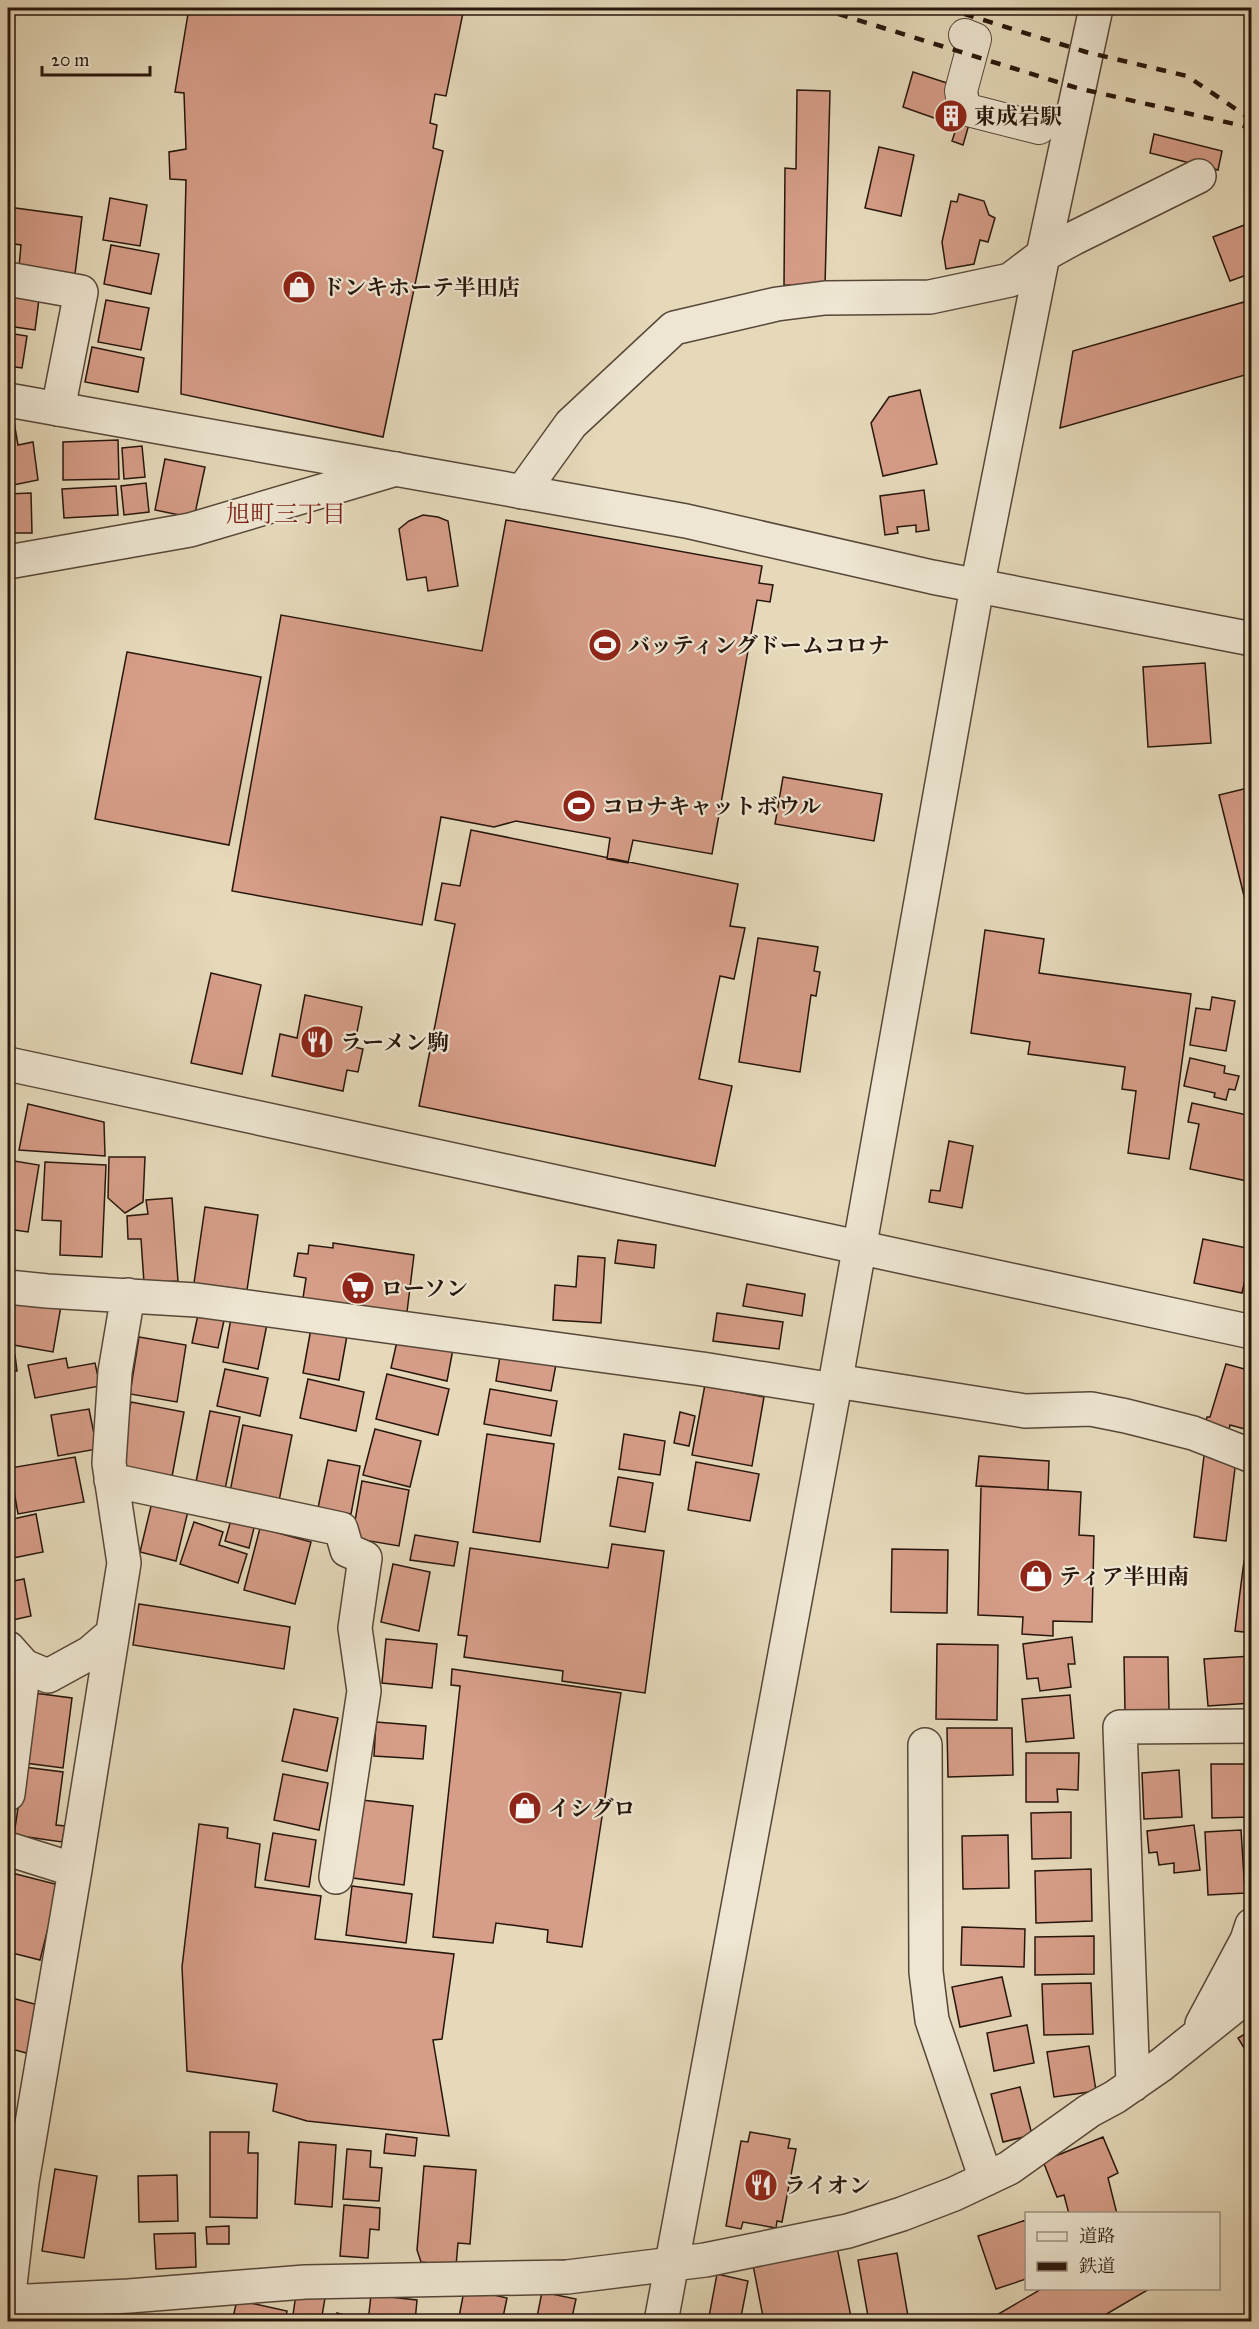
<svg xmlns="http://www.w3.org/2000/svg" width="1259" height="2329" font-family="'IM FELL Great Primer','Noto Serif JP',serif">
	<rect width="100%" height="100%" fill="#e5d9ba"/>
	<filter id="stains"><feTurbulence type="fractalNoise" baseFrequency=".00333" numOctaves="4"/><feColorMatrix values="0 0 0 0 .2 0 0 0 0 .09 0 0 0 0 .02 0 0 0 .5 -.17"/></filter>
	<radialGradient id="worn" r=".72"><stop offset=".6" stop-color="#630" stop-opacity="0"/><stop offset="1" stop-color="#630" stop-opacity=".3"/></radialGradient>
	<path fill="#d69d88" stroke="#28160c" stroke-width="1.5" d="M189,8H464L446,96L435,94L430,123L437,125L433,148L443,151L383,437L181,394L186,180L170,179L169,152L186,149L184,93L175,92Z
		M913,72L978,93L963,145L952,141L957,126L903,107Z
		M797,90L830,91L825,286L784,285L785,168L796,169Z
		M1154,134L1222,151L1218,170L1150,153Z
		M879,147L914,155L901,216L865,208Z
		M959,194L984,201L989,215L995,218L988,242L980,240L974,264L946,269L942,242L951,201L957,202Z
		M110,198L147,205L140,246L103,240Z
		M8,207L82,217L75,274L19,267L21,245L8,243Z
		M1247,224L1252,234V273L1230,281L1213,237Z
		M111,245L159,254L151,294L104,284Z
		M8,294L39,299L35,330L8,326Z
		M106,300L149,308L141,350L98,342Z
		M1244,302L1252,329V373L1060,428L1073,351Z
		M8,333L27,336L22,368L8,366Z
		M92,347L144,358L138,392L85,382Z
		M920,390L937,464L883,476L871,423L889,397Z
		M14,422L18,445L33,442L38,480L8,486V423Z
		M118,440L119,479L63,480V442Z
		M142,446L145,477L124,479L122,448Z
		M165,459L205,467L194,518L155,510Z
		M146,483L149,512L124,515L121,486Z
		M116,486L118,515L64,518L62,489Z
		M924,490L929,530L916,532V525L897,527L898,533L885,535L880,496Z
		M31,493L32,533H8V494Z
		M423,515L438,517L448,521L458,586L428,591L426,577L407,580L399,529L409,521Z
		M506,520L762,566L759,583L773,585L770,602L757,600L712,854L633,840L628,863L607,859L610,838L516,821L494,827L441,817L422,925L232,891L281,615L482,651Z
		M127,652L261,677L229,845L95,819Z
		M1205,663L1211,743L1148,747L1143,667Z
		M783,777L882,794L874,841L775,824Z
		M1252,787V928L1219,795Z
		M471,830L738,884L730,926L745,928L734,979L720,976L699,1079L732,1086L715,1166L419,1106L455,924L435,920L442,883L460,886Z
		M985,930L1044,939L1039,973L1191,994L1169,1159L1128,1153L1136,1091L1122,1089L1125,1067L1028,1054L1030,1042L971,1033Z
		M758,938L818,947L814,971L820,972L816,996L811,995L800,1072L739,1062Z
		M211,973L261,985L242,1074L191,1063Z
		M305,995L362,1007L354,1047L363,1049L358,1072L347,1070L343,1091L272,1076L280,1034L297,1038Z
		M1212,997L1235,1001L1226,1051L1190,1045L1196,1008L1210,1010Z
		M1190,1058L1225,1066L1224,1073L1239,1076L1235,1090L1229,1089L1226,1100L1214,1097L1215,1093L1184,1086Z
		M1192,1103L1252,1116V1182L1190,1169L1199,1124L1188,1122Z
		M28,1104L104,1122L105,1156L19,1150Z
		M949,1141L973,1146L962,1208L929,1202L931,1190L940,1191Z
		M109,1157H145L143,1202L125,1213L108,1198Z
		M8,1160L39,1165L28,1232L8,1229Z
		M45,1162L106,1165L102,1257L60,1255L61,1221L42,1220Z
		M172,1198L178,1281L144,1283L141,1239H128L127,1216L148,1214L146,1200Z
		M205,1207L258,1215L247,1290L194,1283Z
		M1203,1239L1252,1249L1242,1293L1194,1283Z
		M618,1240L656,1245L654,1268L615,1263Z
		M333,1243L414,1255L407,1312L303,1298L306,1278L294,1276L298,1253L308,1254L309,1245L333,1248Z
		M578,1256L605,1258L601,1323L553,1320L555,1285L576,1287Z
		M747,1284L805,1294L802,1316L743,1306Z
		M8,1296L61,1306L53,1352L8,1344Z
		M199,1310L225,1316L218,1348L192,1343Z
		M232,1313L268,1319L258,1369L223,1362Z
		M717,1313L783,1322L779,1349L713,1341Z
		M312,1323L348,1330L339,1380L303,1373Z
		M139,1337L186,1345L177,1402L130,1394Z
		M398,1337L453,1349L447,1381L391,1368Z
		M501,1350L557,1359L551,1391L496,1381Z
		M8,1355H15L17,1371H8Z
		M66,1358L68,1368L95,1363L100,1386L35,1398L28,1365Z
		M1226,1364L1252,1371V1431L1230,1425L1228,1434L1204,1427L1207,1417H1210Z
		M225,1369L268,1378L260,1416L217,1406Z
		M387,1374L449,1389L438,1435L376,1419Z
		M308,1379L364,1392L356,1431L300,1418Z
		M706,1379L733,1384L732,1391L764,1397L752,1466L692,1455Z
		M490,1389L557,1401L551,1436L484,1424Z
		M131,1402L184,1412L171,1482L118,1472Z
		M89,1409L97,1449L58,1456L51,1415Z
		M210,1411L240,1417L224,1494L195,1487Z
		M680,1412L695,1416L689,1446L674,1443Z
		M243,1425L292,1435L278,1506L229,1497Z
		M375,1429L421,1441L410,1487L363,1475Z
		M487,1434L554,1444L540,1542L473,1532Z
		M624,1434L665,1441L660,1475L619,1469Z
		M979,1456L1049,1461L1048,1490L976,1486Z
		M1204,1456L1236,1460L1226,1541L1194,1537Z
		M75,1457L84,1502L18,1514L10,1468Z
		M328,1460L360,1466L351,1514L318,1508Z
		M696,1462L759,1474L750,1521L688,1510Z
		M618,1477L653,1483L645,1532L610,1526Z
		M362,1481L409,1490L399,1546L352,1538Z
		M981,1486L1081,1492L1079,1535L1094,1536L1092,1622L1053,1621V1636L1022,1634L1023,1617L978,1615Z
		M153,1498L189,1507L176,1561L140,1552Z
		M233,1513L256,1520L249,1548L225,1541Z
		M36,1514L43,1552L8,1559V1520Z
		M194,1522L223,1532L219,1545L247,1554L238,1583L180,1564Z
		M260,1528L311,1542L295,1604L244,1590Z
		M415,1535L458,1542L454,1566L410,1560Z
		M612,1544L664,1551L645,1693L562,1681L563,1671L464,1657L467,1636L458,1635L470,1548L608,1568Z
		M892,1549L948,1550L947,1613L891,1612Z
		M1244,1561L1252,1562V1633L1235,1631Z
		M393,1564L430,1572L419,1631L381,1622Z
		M24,1579L31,1616L8,1621V1582Z
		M139,1604L290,1627L284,1669L133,1645Z
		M1072,1637L1075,1664H1068L1071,1687L1040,1691L1038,1678L1027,1679L1023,1644Z
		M386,1639L437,1644L432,1688L382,1683Z
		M937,1644L998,1645L997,1720L936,1719Z
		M1252,1656V1703L1208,1706L1204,1659Z
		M1124,1657H1168L1169,1710L1125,1711Z
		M452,1669L621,1693L582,1947L547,1942L548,1930L496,1923L493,1943L433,1937L460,1686L451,1685Z
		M34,1693L72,1698L63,1768L25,1763Z
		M1070,1695L1074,1738L1026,1742L1022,1699Z
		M294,1709L338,1718L327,1771L282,1761Z
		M376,1722L426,1726L423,1759L374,1756Z
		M947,1728H1012L1013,1775L948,1777Z
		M1026,1753H1079L1078,1790L1057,1789L1058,1802H1026Z
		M1211,1764H1252V1817L1212,1818Z
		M24,1767L63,1772L56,1825L65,1826L62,1842L14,1835Z
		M1179,1770L1182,1817L1144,1819L1142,1773Z
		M283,1774L328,1783L319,1830L274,1820Z
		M362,1800L413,1806L404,1885L353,1878Z
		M1071,1812V1858L1032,1859L1031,1813Z
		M199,1824L228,1828L227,1838L260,1844L255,1887L321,1896L315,1939L454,1954L442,2039L433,2040L449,2136L307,2121L273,2111L277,2084L187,2071L182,1967Z
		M1194,1825L1200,1870L1174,1873V1863L1159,1865L1157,1852L1149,1853L1147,1831Z
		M1241,1830L1245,1893L1208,1895L1205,1832Z
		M273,1833L316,1840L309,1887L265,1880Z
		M1008,1835L1009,1888L963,1889L962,1836Z
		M1091,1869L1092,1921L1036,1923L1035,1871Z
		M8,1872L59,1885L40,1960L8,1952Z
		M352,1886L412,1894L406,1943L346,1935Z
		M962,1927L1025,1929L1024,1967L961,1965Z
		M1094,1936V1974L1035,1975V1937Z
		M1002,1977L1011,2016L960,2027L952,1987Z
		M1091,1983L1093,2034L1044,2035L1042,1984Z
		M8,1997L42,2006L30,2054L8,2048Z
		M1027,2025L1034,2063L994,2071L987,2033Z
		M1252,2030V2061L1238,2038Z
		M1089,2046L1096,2091L1054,2097L1047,2052Z
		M1020,2087L1032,2135L1003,2142L991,2094Z
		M210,2132H249L248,2153H258L257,2218L210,2217Z
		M750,2132L790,2139L788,2148L796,2149L782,2222L777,2221L776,2228L743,2222L741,2229L726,2226L741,2141L748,2142Z
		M386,2134L417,2138L415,2156L384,2153Z
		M1103,2137L1118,2173L1108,2178L1117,2214H1069L1064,2195L1057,2197L1043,2161Z
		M299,2142L336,2145L332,2207L295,2204Z
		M347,2149L371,2151L370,2167L382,2168L379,2201L343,2199Z
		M424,2166L476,2170L470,2244L458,2243L456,2266L421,2262L417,2250Z
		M55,2169L97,2176L84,2258L42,2251Z
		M177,2175L178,2221L139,2222L138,2176Z
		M344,2205L380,2208L379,2230L370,2229L368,2258L340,2256Z
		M1026,2220V2279L996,2289L978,2236Z
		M229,2226V2244H207L206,2227Z
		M195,2233L196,2267L156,2269L154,2234Z
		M837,2247L852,2322H764L753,2265Z
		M897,2253L909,2322H869L858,2260Z
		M717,2274L748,2281L740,2322H708Z
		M1043,2288H1151L1093,2322H999L995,2316Z
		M477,2291L507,2298L502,2322H458L463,2296Z
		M542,2292L576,2299L571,2322H536Z
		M296,2294L325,2298L321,2322H292Z
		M371,2295L417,2300L415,2322H368Z
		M237,2300L287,2311L285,2322H232Z
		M337,2313L363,2320V2322H335Z
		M88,2316L119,2322H87Z"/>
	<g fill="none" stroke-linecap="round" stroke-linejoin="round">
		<defs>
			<path id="pedestrian" d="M965,35L975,39L961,91L964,109L1039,128"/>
			<path id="minor" d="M8,279L81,292L58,409
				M522,492L571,424L674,328L777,304L825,298L930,297L1010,280L1043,255L1074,238L1199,176
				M8,562L190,530L396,469
				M8,1287L47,1291L196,1300L702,1369L834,1390
				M128,1295L115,1372L109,1463L124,1563L75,1870L22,2182L8,2302L129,2296L305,2282L567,2277L705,2260L848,2231L902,2214L954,2194L1009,2168L1089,2111L1115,2097L1161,2065L1252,1992
				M836,1381L1025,1411L1091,1409L1126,1416L1193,1433L1252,1456
				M111,1480L341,1529L347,1550L365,1558L355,1628L364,1691L336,1877
				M8,1648L24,1666L48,1676L90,1653L112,1634
				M925,1745L926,1972L932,2020L986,2179
				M8,1794L24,1666
				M8,1849L75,1870
				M1202,2024L1247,1940L1252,1925
				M1133,2085L1120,1727L1252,1726"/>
			<path id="tertiary" d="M8,400L686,521L932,577L1252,639
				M8,1064L1252,1332
				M661,2322L834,1390L977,587L1043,255L1096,8"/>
		</defs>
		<use href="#pedestrian" stroke="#574738" stroke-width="34"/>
		<use href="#minor" stroke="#574738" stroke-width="36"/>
		<use href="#tertiary" stroke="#574738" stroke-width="36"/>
		<use href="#pedestrian" stroke="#eee6d2" stroke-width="32"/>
		<use href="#minor" stroke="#eee6d2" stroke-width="33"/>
		<use href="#tertiary" stroke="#eee6d2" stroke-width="33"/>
		<path stroke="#28160c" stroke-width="4.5" stroke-dasharray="10 10" stroke-linecap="butt" d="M819,8L1077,88L1252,128
			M945,8L1086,52L1187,76L1252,120"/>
	</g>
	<defs>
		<symbol id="building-disc" viewBox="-11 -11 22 22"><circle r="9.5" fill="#8f2418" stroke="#eee6d2"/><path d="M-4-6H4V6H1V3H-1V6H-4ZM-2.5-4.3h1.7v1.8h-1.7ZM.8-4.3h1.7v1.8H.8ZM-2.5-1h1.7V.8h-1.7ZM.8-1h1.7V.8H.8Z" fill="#fff"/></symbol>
		<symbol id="shop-disc" viewBox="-11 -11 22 22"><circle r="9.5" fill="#8f2418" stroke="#eee6d2"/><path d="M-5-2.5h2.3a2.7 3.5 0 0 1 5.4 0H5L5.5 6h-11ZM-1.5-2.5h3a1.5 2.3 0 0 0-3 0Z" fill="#fff"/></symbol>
		<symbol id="stadium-disc" viewBox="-11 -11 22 22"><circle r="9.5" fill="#8f2418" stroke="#eee6d2"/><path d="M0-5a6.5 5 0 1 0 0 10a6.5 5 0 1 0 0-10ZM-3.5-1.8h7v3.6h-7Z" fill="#fff"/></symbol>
		<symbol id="restaurant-disc" viewBox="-11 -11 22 22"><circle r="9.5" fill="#8f2418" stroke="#eee6d2"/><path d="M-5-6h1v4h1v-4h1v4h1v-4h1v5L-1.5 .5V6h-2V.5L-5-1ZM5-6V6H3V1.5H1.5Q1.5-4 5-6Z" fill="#fff"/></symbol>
		<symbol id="supermarket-disc" viewBox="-11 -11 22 22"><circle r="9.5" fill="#8f2418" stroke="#eee6d2"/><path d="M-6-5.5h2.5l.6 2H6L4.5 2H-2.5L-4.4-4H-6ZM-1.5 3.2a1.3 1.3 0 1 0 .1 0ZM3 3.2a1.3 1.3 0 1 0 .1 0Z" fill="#fff"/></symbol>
	</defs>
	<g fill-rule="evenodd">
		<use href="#building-disc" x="932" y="97" width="38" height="38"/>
		<use href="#shop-disc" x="280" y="268" width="38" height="38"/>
		<use href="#stadium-disc" x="586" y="626" width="38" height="38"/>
		<use href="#stadium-disc" x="560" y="787" width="38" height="38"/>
		<use href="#restaurant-disc" x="298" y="1023" width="38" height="38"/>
		<use href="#supermarket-disc" x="339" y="1269" width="38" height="38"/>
		<use href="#shop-disc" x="1017" y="1557" width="38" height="38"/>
		<use href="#shop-disc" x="506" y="1789" width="38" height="38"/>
		<use href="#restaurant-disc" x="742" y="2166" width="38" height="38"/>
	</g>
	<g text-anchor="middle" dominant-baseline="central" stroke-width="4.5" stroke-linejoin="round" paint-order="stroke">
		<g font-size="22" font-weight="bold" fill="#28160c" stroke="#eee6d2" text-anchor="start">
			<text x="974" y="116">東成岩駅</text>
			<text x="322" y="287">ドンキホーテ半田店</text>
			<text x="628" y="645">バッティングドームコロナ</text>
			<text x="602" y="806">コロナキャットボウル</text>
			<text x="340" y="1042">ラーメン駒</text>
			<text x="381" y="1288">ローソン</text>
			<text x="1059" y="1576">ティア半田南</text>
			<text x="548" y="1808">イシグロ</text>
			<text x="784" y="2185">ライオン</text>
		</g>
		<g font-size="24" fill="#7a1f14" stroke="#eee6d2">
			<text x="286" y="514">旭町三丁目</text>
		</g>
	</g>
	<rect width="1259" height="2329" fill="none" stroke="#e5d9ba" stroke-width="30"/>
	<rect x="9" y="9" width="1241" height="2311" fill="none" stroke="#28160c" stroke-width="3"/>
	<rect x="15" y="15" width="1229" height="2299" fill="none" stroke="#28160c" stroke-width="1.5"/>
	<rect x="1025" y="2212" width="195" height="78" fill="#eee6d2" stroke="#9f9383" stroke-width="1.5"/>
	<rect x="1037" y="2232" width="30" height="9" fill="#eee6d2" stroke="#9f9383" stroke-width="1.5"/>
	<text x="1079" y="2242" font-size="18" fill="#28160c">道路</text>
	<rect x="1037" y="2262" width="30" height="9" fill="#28160c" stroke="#9f9383" stroke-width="1.5"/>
	<text x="1079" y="2272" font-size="18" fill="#28160c">鉄道</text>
	<path d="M42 66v9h108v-9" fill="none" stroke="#28160c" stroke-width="3"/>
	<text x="51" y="66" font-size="18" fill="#28160c" stroke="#eee6d2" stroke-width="4.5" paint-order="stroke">20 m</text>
	<rect width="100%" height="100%" filter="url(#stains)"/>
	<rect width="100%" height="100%" fill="url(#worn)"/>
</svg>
